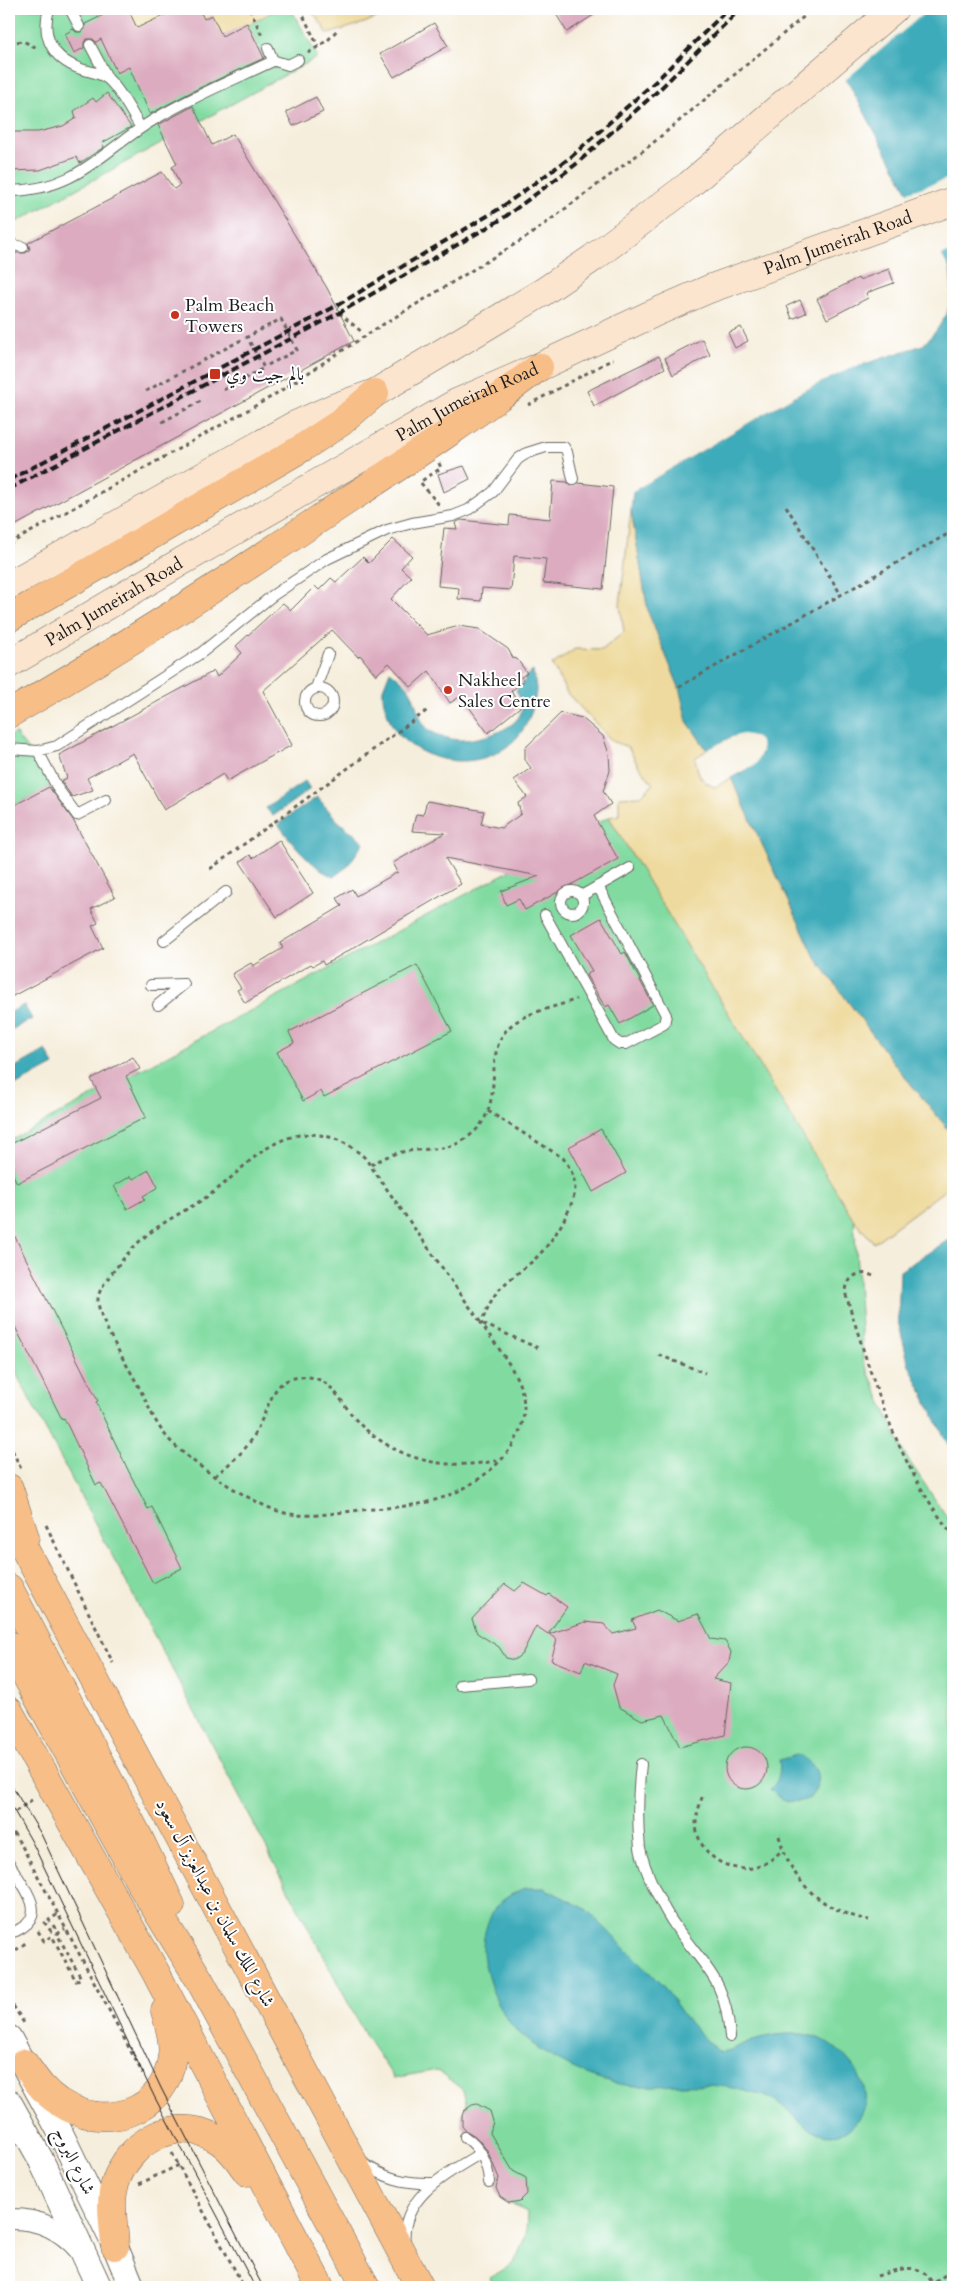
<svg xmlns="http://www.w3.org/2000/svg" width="962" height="2296" font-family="Cardo,Amiri,serif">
	<rect width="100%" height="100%" fill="#fff"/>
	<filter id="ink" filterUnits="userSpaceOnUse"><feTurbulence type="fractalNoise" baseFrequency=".02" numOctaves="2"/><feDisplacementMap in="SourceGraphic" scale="10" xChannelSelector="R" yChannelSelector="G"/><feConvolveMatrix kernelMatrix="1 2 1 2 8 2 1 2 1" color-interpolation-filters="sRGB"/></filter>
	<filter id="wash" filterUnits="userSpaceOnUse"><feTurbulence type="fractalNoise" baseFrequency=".0096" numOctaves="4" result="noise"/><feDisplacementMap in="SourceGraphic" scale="20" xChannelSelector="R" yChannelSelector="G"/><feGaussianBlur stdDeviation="1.12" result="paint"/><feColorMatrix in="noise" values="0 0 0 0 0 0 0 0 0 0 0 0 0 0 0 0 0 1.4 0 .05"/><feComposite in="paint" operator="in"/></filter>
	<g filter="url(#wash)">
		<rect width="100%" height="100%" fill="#f6eedc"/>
		<path fill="#81dba1" stroke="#4e7c5e" d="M9,9H93L170,69L277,9H291L318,57L9,226Z
			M15,733L54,785L9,808V737Z
			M609,817L854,1220L863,1360L905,1455L953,1526V2287H494L490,2278L514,2263L526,2236L527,2212C512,2204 490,2199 499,2178L474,2135L465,2130L462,2126V2115L467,2107L463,2090L437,2070L394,2078L365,2035L9,1360V1141Z"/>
		<path fill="#eeda9e" stroke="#857b5d" d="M93,9H277L170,69Z
			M306,9H397L364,23L328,34L316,16Z
			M631,510L648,612L679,687L687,721L707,750L695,758C698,772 699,782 715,787L731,778L815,957L896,1066L953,1135V1184L874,1243L854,1220L609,817L619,815V797L641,796L653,784L638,765L628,747L612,741L567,693L552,665L575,649L602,650L624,632L620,605Z"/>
		<path fill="#3cabba" stroke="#2c646b" d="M808,9H953V1135L896,1066L815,957L731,778C747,769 775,756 754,736L732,737L707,750L687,721L679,687L648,612L631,510L633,491L801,392L849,369L923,345L936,331L947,314L952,291L950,269Z
			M390,671C396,676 403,681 408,687C417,699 416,718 428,729C435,735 451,740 461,740C479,740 525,729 522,704C522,700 518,695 516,690L525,681V677L533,671C534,678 536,684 536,690C536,698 533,705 531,713C515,761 458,773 417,749C403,741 393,731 388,715C385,707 382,698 383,689C385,683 388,677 390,671Z
			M305,781L310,789L273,816L266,808Z
			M317,797L338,821L364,842L347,867L333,877C311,866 292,843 278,824Z
			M24,1005L32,1019L9,1031V1013Z
			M46,1050L54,1065L9,1089V1071Z
			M953,1237V1455L909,1365L898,1321L900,1271Z
			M797,1755C818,1763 824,1780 810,1798C792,1805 783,1802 770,1789C779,1782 781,1771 779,1760Z
			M524,1888H544L586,1909L664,1987L687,2020L717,2051C732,2054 742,2042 756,2039C771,2035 794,2032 808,2035C841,2041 885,2091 856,2122C851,2127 846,2133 838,2134C810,2140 794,2112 774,2100C765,2095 754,2094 745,2091C706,2080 675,2087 636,2086C598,2085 534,2053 510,2023C498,2008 489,1984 485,1965C480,1946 485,1922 496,1907C503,1898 514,1893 524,1888Z"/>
		<path fill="#f6eedc" d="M822,9H929L844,81L810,19Z
			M953,177V251L939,256L905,193Z
			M847,367L849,369L801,392L633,491V488L800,389Z
			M743,734L754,736L761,742L762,751L756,764L728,778L754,762L759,751L758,743L753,738L743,737L733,739L708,752L705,751L732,737Z"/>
		<g id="blocks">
			<path fill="#dcabbf" d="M116,9H128L137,28L177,9H199L204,19L212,15L222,36L247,23L264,58L195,90L150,114L129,67L117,73L101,39L96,42L93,39H87L84,42V48L74,53L65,34L73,29L76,32H82L85,29V24Z
				M553,9H603L567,32Z
				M434,23L448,46L394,77L380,54Z
				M107,93L131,127L102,143L104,147L80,163L76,157L40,170L9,171V132H38L63,126L76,118L74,111L93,98L96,102Z
				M316,97L323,112L293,126L286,112Z
				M193,106L212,145L233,134L327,288L354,341L9,529V253H26L30,249L28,243L162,172L174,189L180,185L172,167L177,164L158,125Z
				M889,269L894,283L866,293L868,298L827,319L817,299L858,278L859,280Z
				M800,300L806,313L792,319L787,306Z
				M741,327L748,341L735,348L728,333Z
				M702,339L710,355L673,375L665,358Z
				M659,356L665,368L594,406L587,391Z
				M464,466L470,479L444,492L438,474Z
				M553,481L567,482L571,486L578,483L613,487L603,589L543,583L546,559L514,556L511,590L482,588L481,601L458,599L459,588L438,586L444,528L457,529L455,523L461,520L509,525L510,515L550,519Z
				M393,539L412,556L401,568L411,577L391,599L427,635L459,626L479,629L508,649L513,658L517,659L527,673L521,677L524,681L511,691L520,707L488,733L461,696L450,703L429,671L411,687L389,663L376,675L360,655L358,657L332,630L263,691L292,745L227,781L223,774L164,810L133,753L87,778L93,790L72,797L61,781L67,778L59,755L214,671L217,677L242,653L236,646L283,603L291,610L315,586L319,590L331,578L336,582L363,557L369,563Z
				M561,713L582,718L603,736L609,754L610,771L603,791L611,804L594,816L618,859L525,910L519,899L506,905L501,891L539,876L445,858L461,884L324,965L322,961L313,966L311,964L245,1003L237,990L241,988L232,974L251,963L253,966L283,948L280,943L342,906L337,898L352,889L356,896L398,872L393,863L445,833L412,831L416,814L423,815L427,801L484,811L481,824L501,828L521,814L518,803L527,797L514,780L531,768L525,760V748Z
				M49,787L73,820L115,897L91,909L98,923L92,926L103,948L9,998V808Z
				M279,840L313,893L277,917L240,862L250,855L253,858Z
				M601,918L622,954L625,952L653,1005L620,1024L609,1005L605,1007L586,975L592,971L571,935Z
				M417,965L452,1031L324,1097L321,1091L303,1101L277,1052L294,1043L289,1032Z
				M133,1057L140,1069L126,1076L146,1117L17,1183L9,1167V1145L101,1098L91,1079Z
				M601,1129L626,1173L593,1192L569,1147Z
				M149,1170L158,1187L143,1196L145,1199L127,1209L114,1186L131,1176L133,1179Z
				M9,1225L98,1401L96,1402L128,1470L148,1509L152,1507L182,1568L153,1583L101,1483L96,1485L64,1418L62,1419L9,1315Z
				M524,1583L547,1596L549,1594L567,1607L548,1634L536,1626L522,1654L514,1660L506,1658L499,1647L477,1633L472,1619L505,1584L515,1591Z
				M657,1610L678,1621L698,1614L711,1639L725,1641L731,1652L729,1662L713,1679L731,1683L725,1735L680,1747L664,1715L642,1720L619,1707L613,1685L617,1674L585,1661L581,1672L551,1660L557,1640L549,1634L585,1622L604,1624L613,1634L636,1628L632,1620Z
				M725 1768a21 21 0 1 1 42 0a21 21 0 1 1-42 0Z
				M477,2104L490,2111L493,2121L490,2133L513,2171L526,2178L527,2194L520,2201L509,2203L500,2197L496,2188L499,2178L487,2150L475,2136L465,2130L462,2126V2115L464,2111L472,2105Z"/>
		</g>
	</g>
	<g filter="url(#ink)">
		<use href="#blocks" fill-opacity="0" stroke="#68665f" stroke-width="1"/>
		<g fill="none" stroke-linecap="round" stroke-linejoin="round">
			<defs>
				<path id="service" d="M49,9C41,36 52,59 81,69C90,72 102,73 109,80C121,91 132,114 141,128
					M70,9L79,26
					M90,45L108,79
					M272,60L288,65L298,60
					M9,191C79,190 101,151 155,119C191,97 233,80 271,62L272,58L268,48
					M9,244L23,247
					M316,688L328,654
					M305 702a14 14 0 1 1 28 0a14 14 0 1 1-28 0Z
					M9,749L38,751L57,746L201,653L272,596L327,559L387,530L412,523L453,516L468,510L493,492L518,459L527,453L546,447H564L567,452L573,479
					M38,751L58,789L77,815L106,800
					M561 902a11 11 0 1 1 22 0a11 11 0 1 1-22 0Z
					M581,896L630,868
					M545,915L614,1040L620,1044H626L664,1024L666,1015L598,886
					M164,941L226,892
					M151,985L183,984
					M158,1005L184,984
					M460,1685L528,1679
					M641,1764C638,1791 637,1821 640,1848C644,1870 663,1909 676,1927C707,1970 726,1980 730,2037
					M9,1863C19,1881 48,1911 23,1927C18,1930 15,1933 9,1931
					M465,2137C481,2148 488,2163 489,2182
					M361,2162C384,2178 405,2184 433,2183
					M405,2245C399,2197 447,2174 481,2153"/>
				<path id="minor" d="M9,2137L13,2110
					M9,2219C37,2218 61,2229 79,2250"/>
				<path id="tertiary" d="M9,2038L58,2128L115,2246L132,2287
					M9,2102L40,2158L99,2287"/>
				<g id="secondary">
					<path d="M9,585L293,426L333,408L375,393L543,292L593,258L689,185L894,9"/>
					<path id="s1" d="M9,664L179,563L456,403L539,367L652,314L709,289L953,201"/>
				</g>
				<path id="primary" d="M9,618L302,448L340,423L375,393
					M9,714C115,653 217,587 319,519C393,470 468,422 539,367
					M9,1488L25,1537
					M9,1520L420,2287
					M9,1588L139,1838L171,1905
					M9,1645L144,1890L199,1979L366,2287
					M9,1711L156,1973L320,2287
					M24,2063C34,2077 43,2092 59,2102C104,2132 166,2114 172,2056C174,2041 169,2025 165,2011
					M115,2246C114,2226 109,2203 115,2184C128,2142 174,2115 215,2138C229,2146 238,2159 247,2172"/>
			</defs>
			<use href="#service" stroke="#68665f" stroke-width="12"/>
			<use href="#minor" stroke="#68665f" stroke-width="22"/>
			<use href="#tertiary" stroke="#68665f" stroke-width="27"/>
			<use href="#secondary" stroke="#68665f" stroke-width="29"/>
			<use href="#primary" stroke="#68665f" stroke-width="29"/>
			<path stroke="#68665f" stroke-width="3" stroke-dasharray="4 4" stroke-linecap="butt" d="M250,9L263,38
				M300,9L318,46
				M87,12L95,9
				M9,43L23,41L39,49
				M308,53L328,40L338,29
				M339,313L362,332
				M223,390L264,368L247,337L281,319L297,350L266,366
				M146,391L245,338
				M528,405L613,359
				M162,422L201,401
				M439,463L441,468L420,482L440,506
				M786,506L840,593
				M9,544L271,397L374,330L530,235L648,147L813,9
				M679,687L953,531
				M210,869L429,709
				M488,1111L563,1158C569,1166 574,1175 575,1186C575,1207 553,1241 538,1256C525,1269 509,1278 497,1292C490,1301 486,1312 481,1323C494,1343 513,1365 521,1389C536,1437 492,1476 452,1494C422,1507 393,1507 362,1510C338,1512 314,1518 290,1514C261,1511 185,1460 166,1436C152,1419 145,1397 134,1378C125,1361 97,1318 98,1299C99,1289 106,1281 112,1273C123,1259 133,1246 147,1235C167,1219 191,1208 211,1194C240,1173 259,1145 295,1136C321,1130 346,1140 365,1158L481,1323L538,1348
				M371,1165C381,1159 391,1154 402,1152C432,1146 449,1155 474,1132C508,1100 479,1050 513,1024C531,1010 556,1008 576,999
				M873,1276C858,1269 845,1278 846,1295C872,1378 898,1467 953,1535
				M659,1355L705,1373
				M9,1443L21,1469
				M215,1476C230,1463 246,1451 255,1434C263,1419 268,1402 277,1388C283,1381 291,1378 300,1377C331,1374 340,1402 357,1421C365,1430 376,1438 386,1444C421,1466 461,1468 500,1460
				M46,1525L113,1663
				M702,1797C700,1805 696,1815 696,1824C697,1854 729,1875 757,1867C767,1864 775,1857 782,1850
				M9,1816L33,1799
				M9,1826L23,1848L143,2074
				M779,1836C791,1882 822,1911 869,1920
				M44,1922L51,1931L55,1928L49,1920L58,1914
				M38,1931L44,1941L52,1936L76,1981L81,1978L57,1934L65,1929
				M9,1955L27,1942
				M9,1999L24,2023
				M172,2153L244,2287
				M139,2184L179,2165
				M877,2276C897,2270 922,2259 933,2285
				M929,2287L953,2269"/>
			<use href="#service" stroke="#fff" stroke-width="10"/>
			<use href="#minor" stroke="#fff" stroke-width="20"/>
			<use href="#tertiary" stroke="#fff" stroke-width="25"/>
			<use href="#secondary" stroke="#fce5cf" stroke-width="28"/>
			<use href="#primary" stroke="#f7be88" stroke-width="28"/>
			<path stroke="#1c1c1c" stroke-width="1" d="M9,1781L41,1834L161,2088L263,2287
				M9,1802L32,1842L154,2096L255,2287"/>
			<path stroke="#1c1c1c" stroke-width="4" stroke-dasharray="8 4" stroke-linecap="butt" d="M9,480L336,306L499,209L571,157L656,81L728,9
				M9,489L339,313L502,219L575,165L660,89L740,9"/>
		</g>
	</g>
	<g fill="#c8321e" stroke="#fff" stroke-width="2">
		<circle cx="175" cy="315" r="5"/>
		<rect x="209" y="368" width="12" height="12" rx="2.5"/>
		<circle cx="448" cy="690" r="5"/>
	</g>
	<g text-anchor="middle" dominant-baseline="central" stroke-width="4" stroke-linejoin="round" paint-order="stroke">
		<g font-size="18" fill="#1c1c1c" stroke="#fff">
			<text stroke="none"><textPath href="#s1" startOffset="932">Palm Jumeirah Road</textPath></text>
			<text stroke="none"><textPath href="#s1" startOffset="528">Palm Jumeirah Road</textPath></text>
			<text stroke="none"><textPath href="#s1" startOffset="122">Palm Jumeirah Road</textPath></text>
			<text transform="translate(215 1903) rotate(62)">شارع الملك سلمان بن عبدالعزيز آل سعود</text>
			<text transform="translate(74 2161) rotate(64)">شارع البروج</text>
		</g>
		<g font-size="18" fill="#1c1c1c" stroke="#fff" text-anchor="start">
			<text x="185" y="305">Palm Beach<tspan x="185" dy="21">Towers</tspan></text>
			<text x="226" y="374">بالم جيت وي</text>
			<text x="458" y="680">Nakheel<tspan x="458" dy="21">Sales Centre</tspan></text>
		</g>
	</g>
	<rect width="962" height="2296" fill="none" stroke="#fff" stroke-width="30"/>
</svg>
